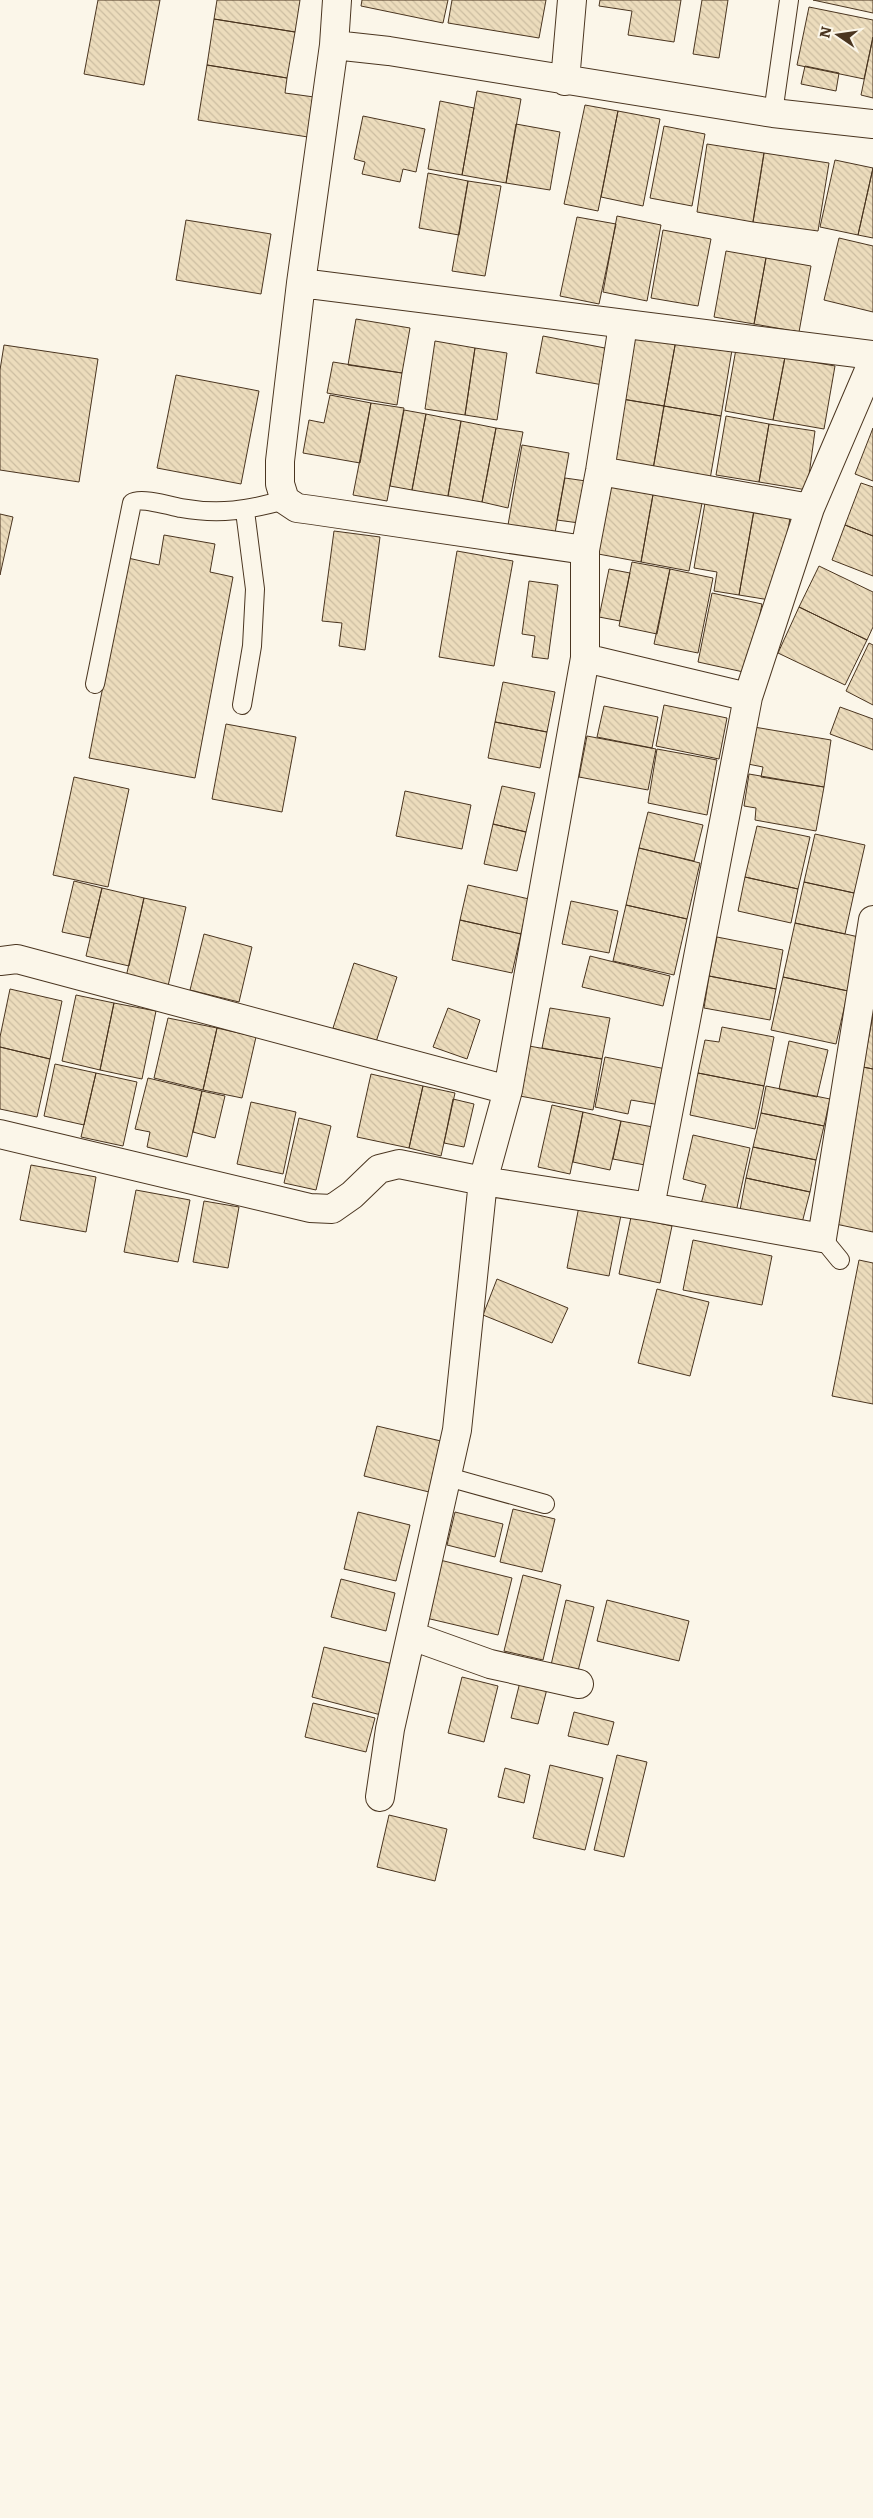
<svg xmlns="http://www.w3.org/2000/svg" width="873" height="2518" font-family="Literata,serif">
	<defs>
		<pattern id="building-back-hatch" width="6" height="6" patternUnits="userSpaceOnUse" patternTransform="scale(1.25)"><rect width="6" height="6" fill="#ecdcbc"/><path d="M-1 5l2 2M0 0l6 6M5-1l2 2" fill="none" stroke="#ccbda1"/></pattern>
	</defs>
	<rect width="100%" height="100%" fill="#fbf6e9"/>
	<path fill="url(#building-back-hatch)" stroke="#4a3520" d="M98,0H160L144,85L84,74Z
		M217,0H300L295,32L214,19Z
		M362,0H448L443,23L361,6Z
		M452,0H546L539,38L448,23Z
		M600,0H681L674,42L628,35L632,11L599,6Z
		M702,0H728L719,58L693,54Z
		M813,0H873V13Z
		M809,7L873,20V37L864,79L797,65Z
		M214,19L295,32L287,78L207,65Z
		M873,37V98L861,95Z
		M207,65L287,78L285,93L314,97L308,137L198,120Z
		M805,66L839,73L836,91L801,84Z
		M477,91L521,99L506,183L462,175Z
		M440,101L474,108L462,175L428,169Z
		M585,105L618,111L598,211L564,204Z
		M618,111L660,119L643,206L601,197Z
		M363,116L425,129L416,172L403,169L400,182L362,174L365,162L354,159Z
		M516,124L560,132L550,190L506,183Z
		M664,126L705,134L692,206L650,198Z
		M707,144L764,153L753,222L697,212Z
		M764,153L829,163L818,231L753,222Z
		M835,160L873,168L858,235L820,227Z
		M873,168V238L858,235Z
		M428,173L468,181L459,235L419,228Z
		M468,181L501,186L485,276L452,271Z
		M617,216L661,225L647,301L603,292Z
		M577,217L616,224L599,304L560,296Z
		M186,220L271,234L261,294L176,280Z
		M663,230L711,239L698,306L651,298Z
		M839,238L873,246V312L824,300Z
		M726,251L766,258L754,324L714,317Z
		M766,258L811,266L799,332L754,324Z
		M356,319L410,328L402,373L348,365Z
		M633,332L676,340L664,406L622,399Z
		M543,336L610,349L603,385L536,373Z
		M676,340L732,350L721,416L664,406Z
		M435,341L475,348L465,415L425,409Z
		M4,345L98,359L79,482L0,470V370Z
		M475,348L507,353L497,420L465,415Z
		M736,349L785,357L773,420L725,411Z
		M785,357L835,366L824,429L773,420Z
		M333,362L402,373L397,405L327,393Z
		M176,375L259,391L241,484L157,468Z
		M330,395L371,403L360,463L303,453L309,420L324,423Z
		M622,399L664,406L652,475L610,467Z
		M371,403L404,408L387,501L353,495Z
		M664,406L721,416L709,485L652,475Z
		M404,410L426,414L412,490L390,486Z
		M426,414L461,421L448,496L412,490Z
		M726,416L769,424L759,482L716,475Z
		M461,421L496,428L482,502L448,496Z
		M769,424L815,431L807,490L759,482Z
		M496,428L523,432L508,508L482,502Z
		M873,428V481L855,474Z
		M522,445L569,453L555,533L508,525Z
		M565,478L586,481L579,523L557,520Z
		M606,480L654,489L641,562L593,553Z
		M861,483L873,487V536L845,525Z
		M654,489L703,498L689,571L641,562Z
		M706,497L755,505L739,595L714,591L717,572L694,568Z
		M755,505L791,512L776,601L739,595Z
		M0,514L13,517L0,575Z
		M845,525L873,536V576L832,560Z
		M334,531L380,537L365,650L339,646L342,623L322,621Z
		M164,535L215,544L210,572L233,577L195,778L89,758L128,558L159,565Z
		M457,551L513,561L494,666L439,657Z
		M632,562L670,569L657,634L619,626Z
		M819,566L873,592V627L867,640L799,607Z
		M609,569L630,573L620,621L599,617Z
		M670,569L713,578L698,653L654,644Z
		M529,581L558,585L548,659L532,657L535,636L522,634Z
		M712,593L762,604L748,673L698,662Z
		M799,607L867,640L845,685L778,653Z
		M869,643L873,645V705L846,691Z
		M503,682L555,692L547,732L495,722Z
		M664,705L727,718L719,759L656,746Z
		M604,706L658,717L652,748L597,737Z
		M840,707L873,719V750L830,734Z
		M495,722L547,732L540,768L488,758Z
		M226,724L296,737L282,812L212,799Z
		M754,727L831,740L824,787L761,777L763,767L748,764Z
		M587,736L656,749L648,790L579,777Z
		M657,749L717,760L707,815L648,803Z
		M749,774L824,787L816,831L755,820L756,808L744,806Z
		M74,777L129,789L108,887L53,875Z
		M502,786L535,793L526,832L493,824Z
		M405,791L471,805L462,849L396,836Z
		M648,812L703,825L694,861L639,848Z
		M493,824L526,832L517,871L484,864Z
		M757,826L810,837L798,889L745,877Z
		M815,834L865,845L854,893L804,882Z
		M639,848L700,863L687,919L626,905Z
		M745,877L798,889L791,923L738,911Z
		M74,881L102,888L90,938L62,932Z
		M804,882L854,893L845,934L795,923Z
		M468,885L529,899L521,934L460,920Z
		M102,888L144,898L129,966L86,956Z
		M144,898L186,907L168,986L126,977Z
		M571,901L618,911L609,953L562,944Z
		M626,905L687,919L674,975L613,961Z
		M460,920L521,934L512,973L452,960Z
		M795,923L859,937L848,991L783,977Z
		M204,934L252,947L239,1002L190,990Z
		M717,937L783,950L776,989L709,976Z
		M590,956L670,976L663,1006L582,987Z
		M354,963L397,977L376,1042L333,1028Z
		M709,976L776,989L770,1020L704,1008Z
		M783,977L848,991L836,1044L771,1030Z
		M10,989L62,1001L50,1059L0,1047V1037Z
		M76,995L114,1003L100,1070L62,1061Z
		M114,1003L156,1011L142,1079L100,1070Z
		M448,1008L480,1020L467,1059L433,1047Z
		M550,1008L610,1018L602,1059L542,1048Z
		M873,1015V1069L863,1067Z
		M168,1018L217,1028L203,1090L154,1078Z
		M722,1027L774,1037L764,1086L698,1073L705,1040L719,1042Z
		M217,1028L256,1037L242,1098L203,1090Z
		M789,1041L828,1050L817,1097L779,1089Z
		M529,1046L602,1059L593,1110L520,1096Z
		M0,1047L50,1059L37,1117L0,1109Z
		M605,1057L666,1069L660,1105L631,1100L628,1114L595,1107Z
		M55,1064L96,1073L84,1125L44,1116Z
		M863,1067L873,1069V1232L831,1223Z
		M96,1073L137,1082L123,1146L81,1137Z
		M698,1073L764,1086L755,1129L690,1115Z
		M371,1074L423,1086L409,1148L357,1137Z
		M148,1078L202,1091L187,1157L147,1147L150,1132L135,1129Z
		M423,1086L455,1093L441,1156L409,1148Z
		M766,1086L830,1099L824,1126L761,1113Z
		M202,1091L225,1096L215,1138L193,1132Z
		M453,1099L474,1104L464,1147L444,1143Z
		M251,1102L296,1112L283,1174L237,1164Z
		M552,1105L583,1112L570,1174L538,1167Z
		M583,1112L621,1121L610,1170L573,1162Z
		M761,1113L824,1126L816,1160L753,1147Z
		M299,1118L331,1126L316,1190L284,1183Z
		M621,1121L653,1127L645,1165L613,1159Z
		M693,1135L750,1148L736,1212L701,1204L706,1185L683,1179Z
		M753,1147L816,1160L810,1192L746,1178Z
		M31,1165L96,1177L86,1232L20,1220Z
		M746,1178L810,1192L802,1223L740,1210Z
		M136,1190L190,1200L178,1262L124,1252Z
		M204,1201L239,1207L228,1268L193,1262Z
		M580,1201L622,1210L609,1276L567,1268Z
		M631,1217L672,1226L660,1283L619,1274Z
		M693,1240L772,1256L762,1305L683,1290Z
		M859,1260L873,1263V1404L832,1396Z
		M497,1279L568,1308L552,1343L483,1315Z
		M657,1289L709,1302L690,1376L638,1363Z
		M377,1426L441,1441L429,1492L364,1476Z
		M513,1509L555,1519L542,1572L500,1562Z
		M358,1512L410,1525L396,1581L344,1569Z
		M455,1512L503,1524L495,1557L447,1545Z
		M440,1560L512,1578L498,1635L426,1618Z
		M523,1575L561,1585L543,1660L504,1651Z
		M341,1579L395,1593L386,1631L331,1617Z
		M566,1600L594,1607L578,1671L551,1665Z
		M607,1600L689,1621L679,1661L597,1641Z
		M324,1647L393,1664L381,1715L312,1697Z
		M462,1677L498,1686L484,1742L448,1733Z
		M520,1682L547,1689L538,1724L511,1718Z
		M313,1703L375,1718L366,1752L305,1737Z
		M574,1712L614,1722L608,1745L568,1736Z
		M617,1755L647,1762L624,1857L594,1850Z
		M550,1765L603,1778L585,1850L533,1838Z
		M505,1768L530,1775L524,1803L498,1797Z
		M389,1815L447,1829L435,1881L377,1867Z"/>
	<g fill="none" stroke-linecap="round" stroke-linejoin="round">
		<defs>
			<path id="service" d="M773,113L789,0
				M95,684L132,503C140,497 171,506 181,508C220,515 248,510 285,500
				M242,705L252,646L255,589L245,511
				M822,1238L840,1260
				M448,1477L545,1504"/>
			<path id="minor" d="M337,0L334,45L389,51L773,113L873,124
				M334,45L301,283L280,461V484L285,500L297,508L312,510L585,550V658L508,1090L483,1181L457,1430L390,1729L380,1797
				M565,81L572,0
				M301,283L873,355
				M600,471L810,508
				M585,550L600,471L623,325
				M585,658L748,697L650,1207
				M748,697L810,508L873,361
				M0,961L17,959L508,1090
				M0,1134L310,1208L332,1209L352,1195L379,1169L399,1164L483,1181L650,1207L822,1238L873,920
				M412,1636L490,1664L579,1684"/>
		</defs>
		<use href="#service" stroke="#4a3520" stroke-width="20"/>
		<use href="#minor" stroke="#4a3520" stroke-width="30"/>
		<use href="#service" stroke="#fbf6e9" stroke-width="18"/>
		<use href="#minor" stroke="#fbf6e9" stroke-width="28"/>
	</g>
	<g transform="translate(838 35) rotate(283)" stroke="#fbf6e9" stroke-width="4" paint-order="stroke">
	<path d="M0-4L9 19L0 12L-9 19Z" fill="#4a3520"/>
	<text y="-8" font-size="14" font-weight="bold" text-anchor="middle" fill="#4a3520">N</text>
	</g>
</svg>
